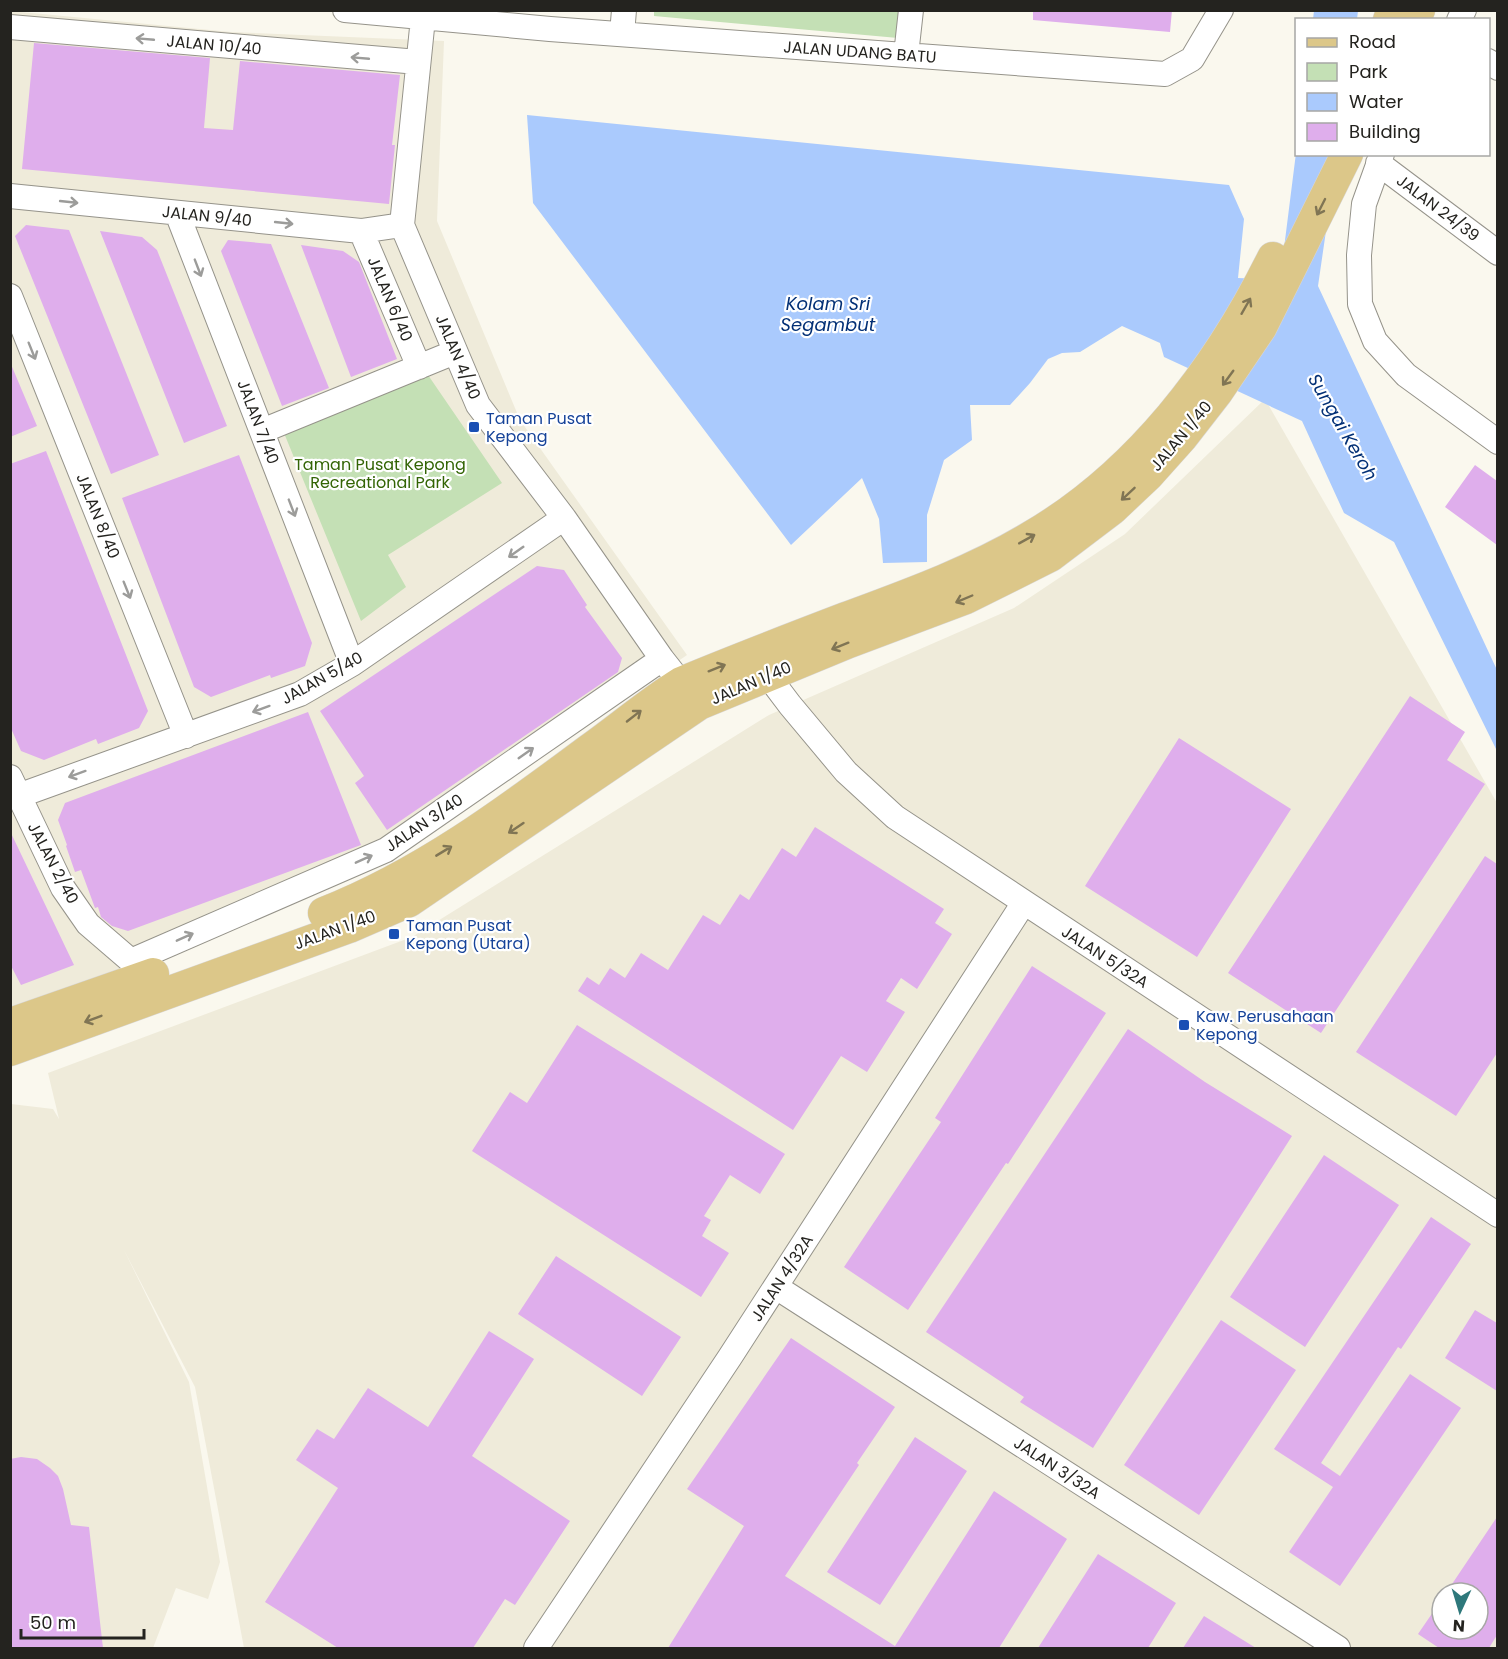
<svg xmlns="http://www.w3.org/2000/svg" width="1508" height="1659" font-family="Poppins,sans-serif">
	<rect width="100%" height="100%" fill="#faf8ee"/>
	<path fill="#efebda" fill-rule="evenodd" d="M11,11L231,32L444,41L437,221L520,420L687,655L390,861L12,1012L11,1009Z
		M1265,399L1497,803V1648H244L195,1387L124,1250L189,1382L220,1562L208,1599L176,1588L153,1648H11V1104L53,1109L59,1119L48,1073L412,937L769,715L1014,608L1125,534ZM1442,1593H1478V1629H1442Z"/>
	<path fill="#c4e0b5" d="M654,10L901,11L898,38L654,16Z
		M428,375L502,483L388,555L406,587L361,621L284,433Z"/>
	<path fill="#aacafd" d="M1314,11V10L1358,11L1357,19H1313Z
		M527,115L1229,185L1244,219L1238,278L1280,280L1296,153L1337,155L1318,286L1497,670V751L1394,542L1344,513L1302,421L1164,357L1160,343L1122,326L1080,352L1062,353L1048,359L1030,383L1010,405H970L972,440L944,460L927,515V562L883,563L879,519L862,478L791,545L533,203Z"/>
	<path fill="#dfaeec" d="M1033,10H1172L1170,32L1033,20Z
		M34,43L210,58L204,128L233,130L240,61L400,75L392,145H395L389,204L22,169Z
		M26,225L69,230L159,455L111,474L15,236Z
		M100,231L142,237L157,250L227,426L184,443Z
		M228,240L271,244L329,388L282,406L221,251Z
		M301,245L343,251L359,262L397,359L351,377Z
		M10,362L37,426L10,437Z
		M46,451L148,711L139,728L98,744L96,739L44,760L21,751L10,726V464Z
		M239,455L312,643L305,666L271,678L270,675L211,697L194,687L122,498Z
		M1475,465L1497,481V545L1445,507Z
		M537,566L564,570L587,605L585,607L622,658L618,672L387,830L355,783L364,776L320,711Z
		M1410,696L1465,732L1447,760L1485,784L1321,1033L1228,973Z
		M308,712L361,845L128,931L112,926L101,917L98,907L95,908L81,870L75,872L66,846L67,845L58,820L65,803Z
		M1179,738L1291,809L1197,957L1085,886Z
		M815,827L944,909L935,923L952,934L917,989L901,978L886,1001L905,1012L867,1072L841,1056L793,1130L578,991L587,977L599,985L610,968L625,978L641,953L668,970L703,915L720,925L740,894L749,900L782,848L796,857Z
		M10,831L74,965L21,985L10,964Z
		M1485,856L1497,864V1053L1456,1116L1356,1052Z
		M1032,966L1106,1013L1008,1164L1006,1163L908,1310L844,1267L941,1122L935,1118Z
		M577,1025L785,1154L760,1194L730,1175L704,1216L711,1220L702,1236L729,1253L701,1297L472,1151L510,1092L527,1103Z
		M1128,1029L1205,1082L1292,1136L1093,1448L1020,1402L1024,1397L926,1332Z
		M1324,1155L1399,1205L1305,1347L1230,1297Z
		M1431,1217L1471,1244L1401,1349L1398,1347L1321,1463L1340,1476L1410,1374L1461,1408L1340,1586L1289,1552L1333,1487L1274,1449Z
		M556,1256L681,1337L642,1396L518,1314Z
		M1475,1310L1497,1323V1391L1445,1358Z
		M1221,1320L1296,1370L1199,1515L1124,1465Z
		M489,1331L534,1359L472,1456L570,1521L515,1605L505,1599L473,1648H338L265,1602L338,1488L296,1460L317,1429L334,1439L368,1388L428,1427Z
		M791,1338L895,1407L857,1463L859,1465L785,1576L895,1646L994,1491L1067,1539L999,1648H668L744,1526L687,1489Z
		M915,1437L967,1471L880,1605L827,1572Z
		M21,1457L37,1459L50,1468L58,1476L63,1489L71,1525L89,1527L103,1648H10V1459Z
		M1497,1517V1635L1489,1648H1439L1418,1634L1442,1599V1629H1478V1593H1446Z
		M1098,1554L1176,1603L1148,1648H1038Z
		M1204,1616L1256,1648H1183Z"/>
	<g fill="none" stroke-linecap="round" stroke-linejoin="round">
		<defs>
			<path id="minor" d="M345,10L550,29L1165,74L1192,59L1221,10
				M423,18L402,225L478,405L564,518L662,659L692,697
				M1459,20L1464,10
				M10,27L418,62
				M622,34L624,10
				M906,55L911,10
				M1488,61L1498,68
				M1382,154L1364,204L1359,255L1360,304L1375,341L1406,375L1498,442
				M1378,163L1498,253
				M10,196L361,231L402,225
				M177,213L352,664
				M361,231L419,367
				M10,296L186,736
				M262,431L455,352
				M759,664L790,705L846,772L895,817L1498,1215
				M10,777L63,888L88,924L131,961L138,976
				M18,796L300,694L352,664L564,518
				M131,961L386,850L662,659
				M776,1287L1338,1648
				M536,1648L730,1357L1023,904"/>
			<path id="major" d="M1389,20L1393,10
				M1414,20L1419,10
				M324,913C421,875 506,812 589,750C620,728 649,703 681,683C736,660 791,639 846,618C908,595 972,572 1029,538C1138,475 1218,369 1273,258
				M10,1024L153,974
				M10,1050L349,927L409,901L699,704L849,642L966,598L1050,556L1112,509L1148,475L1182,437L1217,392L1261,327L1347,154"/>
		</defs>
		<use href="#minor" stroke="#95938a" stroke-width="26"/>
		<use href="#major" stroke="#d8d7d7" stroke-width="33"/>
		<use href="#minor" stroke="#fff" stroke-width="24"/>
		<use href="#major" stroke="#dcc789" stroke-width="32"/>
	</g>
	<defs><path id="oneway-shaft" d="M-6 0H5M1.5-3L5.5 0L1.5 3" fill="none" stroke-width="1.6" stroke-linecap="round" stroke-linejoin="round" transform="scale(1.5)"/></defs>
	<g stroke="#9c9c9a">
		<use href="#oneway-shaft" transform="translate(145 39) rotate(-175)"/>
		<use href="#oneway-shaft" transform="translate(360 58) rotate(-175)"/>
		<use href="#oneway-shaft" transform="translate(69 202) rotate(6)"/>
		<use href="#oneway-shaft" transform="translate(284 223) rotate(6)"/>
		<use href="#oneway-shaft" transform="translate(198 268) rotate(69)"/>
		<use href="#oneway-shaft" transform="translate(32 351) rotate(68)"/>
		<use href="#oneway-shaft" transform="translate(292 508) rotate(69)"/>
		<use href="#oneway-shaft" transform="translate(516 552) rotate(145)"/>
		<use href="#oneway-shaft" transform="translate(127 590) rotate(68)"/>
		<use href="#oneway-shaft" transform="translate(261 709) rotate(160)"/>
		<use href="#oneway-shaft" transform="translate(526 753) rotate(-35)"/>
		<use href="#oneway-shaft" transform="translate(77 774) rotate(160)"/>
		<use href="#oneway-shaft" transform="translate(364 859) rotate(-24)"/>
		<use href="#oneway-shaft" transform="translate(185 937) rotate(-24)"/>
	</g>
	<g stroke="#807554">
		<use href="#oneway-shaft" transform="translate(1321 207) rotate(117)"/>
		<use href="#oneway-shaft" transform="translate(1246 306) rotate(-60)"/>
		<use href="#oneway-shaft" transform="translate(1228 378) rotate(126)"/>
		<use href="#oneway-shaft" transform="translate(1128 494) rotate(137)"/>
		<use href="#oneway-shaft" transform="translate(1027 539) rotate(-29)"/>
		<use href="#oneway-shaft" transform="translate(964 599) rotate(157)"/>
		<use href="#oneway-shaft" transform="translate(840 646) rotate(158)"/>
		<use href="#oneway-shaft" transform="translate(717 668) rotate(-22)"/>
		<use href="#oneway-shaft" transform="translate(634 716) rotate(-38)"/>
		<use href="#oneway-shaft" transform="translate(516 828) rotate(146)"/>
		<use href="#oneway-shaft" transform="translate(444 851) rotate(-31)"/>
		<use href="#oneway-shaft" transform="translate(93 1019) rotate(159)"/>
	</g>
	<g fill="#1a4fb4" stroke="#fff" stroke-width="2">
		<rect x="468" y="421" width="12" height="12" rx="3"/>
		<rect x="388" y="928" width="12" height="12" rx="3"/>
		<rect x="1178" y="1019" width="12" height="12" rx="3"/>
	</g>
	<g text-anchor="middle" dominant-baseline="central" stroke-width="4.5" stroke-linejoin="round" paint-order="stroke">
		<g font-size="16" fill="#24231f" stroke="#fff">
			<text transform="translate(214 45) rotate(5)">JALAN 10/40</text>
			<text transform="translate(860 52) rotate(4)">JALAN UDANG BATU</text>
			<text transform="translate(1438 208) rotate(37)">JALAN 24/39</text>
			<text transform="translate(207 216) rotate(6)">JALAN 9/40</text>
			<text transform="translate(390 299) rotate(67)">JALAN 6/40</text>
			<text transform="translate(458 357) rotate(67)">JALAN 4/40</text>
			<text transform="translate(258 422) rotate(69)">JALAN 7/40</text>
			<text transform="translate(1181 436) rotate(-50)">JALAN 1/40</text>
			<text transform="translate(98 516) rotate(68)">JALAN 8/40</text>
			<text transform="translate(322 678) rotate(-29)">JALAN 5/40</text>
			<text transform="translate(751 683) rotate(-23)">JALAN 1/40</text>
			<text transform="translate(424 823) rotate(-34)">JALAN 3/40</text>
			<text transform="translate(53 863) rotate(62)">JALAN 2/40</text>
			<text transform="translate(335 930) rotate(-20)">JALAN 1/40</text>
			<text transform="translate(1105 957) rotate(33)">JALAN 5/32A</text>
			<text transform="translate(782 1278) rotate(-57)">JALAN 4/32A</text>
			<text transform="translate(1057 1468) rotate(33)">JALAN 3/32A</text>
		</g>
		<g font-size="16" fill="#164399" stroke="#fff" text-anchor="start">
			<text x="486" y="418">Taman Pusat<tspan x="486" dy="18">Kepong</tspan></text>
			<text x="406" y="925">Taman Pusat<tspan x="406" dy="18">Kepong (Utara)</tspan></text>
			<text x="1196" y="1016">Kaw. Perusahaan<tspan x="1196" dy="18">Kepong</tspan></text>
		</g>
		<g font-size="16" fill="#326404" stroke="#fff">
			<text x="380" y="464">Taman Pusat Kepong<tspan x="380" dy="18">Recreational Park</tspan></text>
		</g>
		<g font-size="18" font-style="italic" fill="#033076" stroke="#fff">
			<text x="828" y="303">Kolam Sri<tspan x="828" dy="21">Segambut</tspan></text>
			<text transform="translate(1343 427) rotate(60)">Sungai Keroh</text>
		</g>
	</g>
	<rect width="1508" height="1659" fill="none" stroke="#24231f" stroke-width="24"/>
	<rect x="1295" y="18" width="195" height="138" fill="#ffffff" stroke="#a7a7a5" stroke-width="1.5"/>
	<rect x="1307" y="38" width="30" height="9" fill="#dcc789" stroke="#a7a7a5" stroke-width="1.5"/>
	<text x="1349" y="48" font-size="18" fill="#24231f">Road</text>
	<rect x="1307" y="63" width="30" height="18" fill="#c4e0b5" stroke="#a7a7a5" stroke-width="1.5"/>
	<text x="1349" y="78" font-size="18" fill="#24231f">Park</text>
	<rect x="1307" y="93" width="30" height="18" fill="#aacafd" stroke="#a7a7a5" stroke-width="1.5"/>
	<text x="1349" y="108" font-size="18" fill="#24231f">Water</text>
	<rect x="1307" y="123" width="30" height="18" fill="#dfaeec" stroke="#a7a7a5" stroke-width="1.5"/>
	<text x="1349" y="138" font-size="18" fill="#24231f">Building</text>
	<g transform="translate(1460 1611) rotate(184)"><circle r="28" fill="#ffffff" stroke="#a7a7a5" stroke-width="1.5"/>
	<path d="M0-4.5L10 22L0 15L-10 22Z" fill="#2e787b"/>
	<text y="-9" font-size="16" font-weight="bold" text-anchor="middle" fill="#24231f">N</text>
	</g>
	<path d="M21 1629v9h123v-9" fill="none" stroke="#24231f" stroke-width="3"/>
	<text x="30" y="1629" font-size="18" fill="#24231f" stroke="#ffffff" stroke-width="4.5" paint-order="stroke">50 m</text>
</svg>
